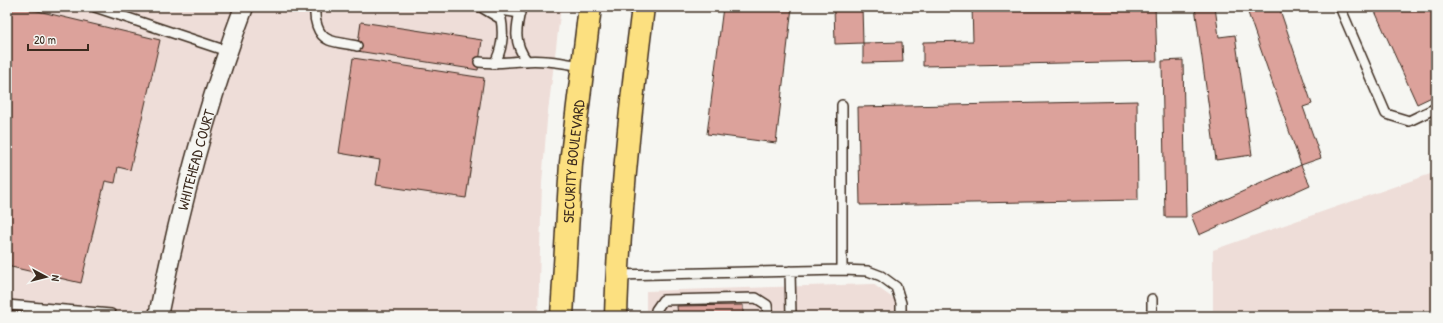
<svg xmlns="http://www.w3.org/2000/svg" width="1443" height="323" font-family="'Patrick Hand',sans-serif">
	<rect width="100%" height="100%" fill="#f6f6f2"/>
	<filter id="ink" filterUnits="userSpaceOnUse"><feTurbulence type="fractalNoise" baseFrequency=".025" numOctaves="2"/><feDisplacementMap in="SourceGraphic" scale="8" xChannelSelector="R" yChannelSelector="G"/><feConvolveMatrix kernelMatrix="1 2 1 2 8 2 1 2 1" color-interpolation-filters="sRGB"/></filter>
	<g filter="url(#ink)">
		<path fill="#eeddd8" d="M7,7H561L547,120L542,184L538,316H7Z
			M1436,172V316H1213V250Z
			M873,284L918,316H646V291Z
			M1148,310V316H1018Z"/>
		<path fill="#dca29b" stroke="#3b2a1e" d="M7,7H21L160,40L130,170L118,167L115,183L105,181L81,283L7,266Z
			M723,7H792L776,143L707,134Z
			M834,7H862L863,43L835,44Z
			M972,7H1155L1157,61L923,66V42L973,41Z
			M1195,7H1215L1219,37L1235,35L1252,155L1216,160Z
			M1246,7H1279L1312,104L1303,107L1321,158L1301,165Z
			M1373,7H1436V95L1417,104Z
			M361,22L482,40L478,70L357,51Z
			M902,42L903,62L863,63V43Z
			M353,58L484,78L466,198L376,185L380,160L339,153Z
			M1183,60L1186,217H1165L1162,61Z
			M1137,101L1138,200L860,205L858,107Z
			M1301,165L1310,185L1199,235L1191,215Z
			M743,305V316H678L677,306Z"/>
		<g fill="none" stroke-linecap="round" stroke-linejoin="round">
			<defs>
				<path id="service" d="M95,7L227,51
					M315,7C314,19 317,35 329,40C336,43 350,44 357,46
					M481,7L501,19C504,34 502,51 494,64
					M521,7C516,28 513,43 527,61
					M1340,7L1386,114L1409,121L1436,108
					M486,8L520,13
					M479,62C496,64 506,62 523,61C543,59 563,63 582,66
					M842,105V270
					M790,271L791,316
					M617,275L842,270L868,271L881,276L896,287L901,303V316
					M1152,299V316
					M7,305L111,314
					M656,316V310L663,300L756,298L767,305L768,316"/>
				<g id="minor">
					<path id="s1" d="M158,316C179,211 206,107 244,7"/>
				</g>
				<g id="primary">
					<path id="s2" d="M562,316L571,163L590,7"/>
					<path d="M616,316C619,212 630,110 643,7"/>
				</g>
			</defs>
			<use href="#service" stroke="#3b2a1e" stroke-width="12"/>
			<use href="#minor" stroke="#3b2a1e" stroke-width="21"/>
			<use href="#primary" stroke="#3b2a1e" stroke-width="25"/>
			<use href="#service" stroke="#f6f6f2" stroke-width="9"/>
			<use href="#minor" stroke="#f6f6f2" stroke-width="18"/>
			<use href="#primary" stroke="#fce080" stroke-width="22"/>
		</g>
	</g>
	<g text-anchor="middle" dominant-baseline="central" stroke-width="3.5" stroke-linejoin="round" paint-order="stroke">
		<g font-size="15" fill="#3b2a1e" stroke="#f6f6f2">
			<text stroke="none"><textPath href="#s1" startOffset="161">WHITEHEAD COURT</textPath></text>
			<text stroke="none"><textPath href="#s2" startOffset="155">SECURITY BOULEVARD</textPath></text>
		</g>
	</g>
	<rect width="1443" height="323" fill="none" stroke="#f6f6f2" stroke-width="24"/>
	<rect x="12" y="12" width="1419" height="299" fill="none" stroke="#3b2a1e" stroke-width="1.5" filter="url(#ink)"/>
	<g transform="translate(46 277) rotate(97)" stroke="#f6f6f2" stroke-width="3" paint-order="stroke">
	<path d="M0-3L7 15L0 10L-7 15Z" fill="#3b2a1e"/>
	<text y="-6" font-size="11" font-weight="bold" text-anchor="middle" fill="#3b2a1e">N</text>
	</g>
	<path d="M28 44v6h60v-6" fill="none" stroke="#3b2a1e" stroke-width="2"/>
	<text x="34" y="44" font-size="12" fill="#3b2a1e" stroke="#f6f6f2" stroke-width="3" paint-order="stroke">20 m</text>
</svg>
